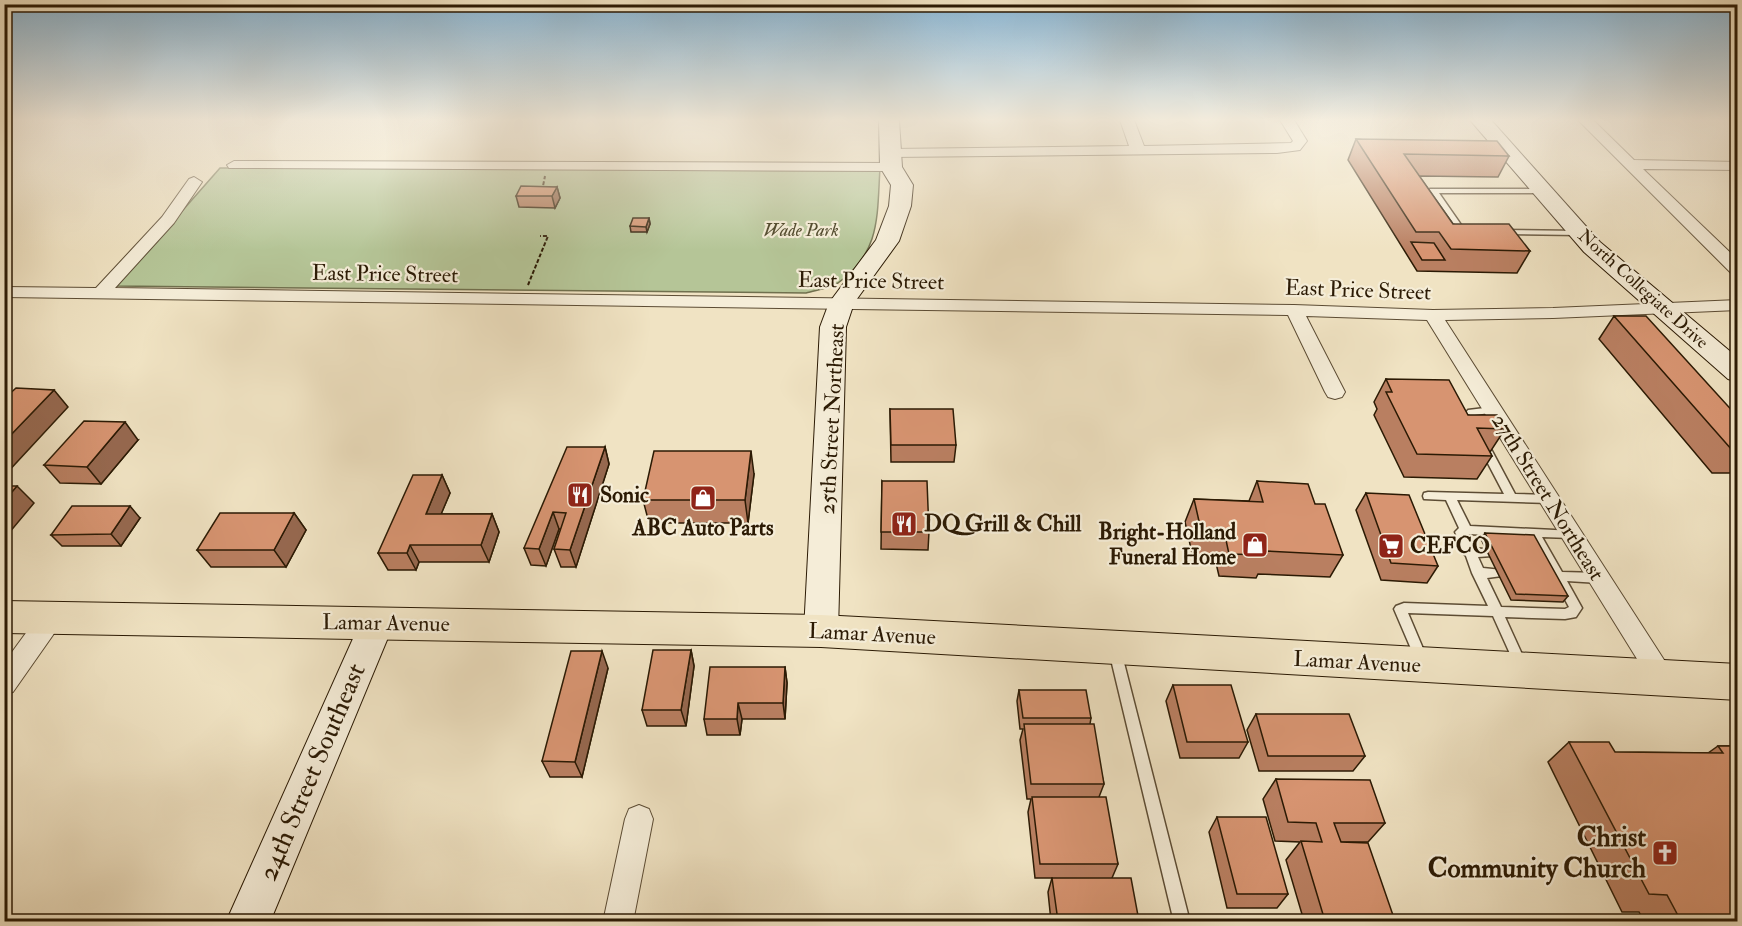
<svg xmlns="http://www.w3.org/2000/svg" width="1742" height="926" font-family="'IM FELL Double Pica',serif">
	<rect width="100%" height="100%" fill="#f0e3c3"/>
	<filter id="stains"><feTurbulence type="fractalNoise" baseFrequency=".00333" numOctaves="4"/><feColorMatrix values="0 0 0 0 .2 0 0 0 0 .09 0 0 0 0 .02 0 0 0 .5 -.17"/></filter>
	<radialGradient id="worn" r=".72"><stop offset=".6" stop-color="#630" stop-opacity="0"/><stop offset="1" stop-color="#630" stop-opacity=".3"/></radialGradient>
	<path fill="#b5c597" stroke="#70704e" stroke-width="1.5" d="M220,168H880C877,215 881,253 838,283C830,288 816,290 806,293L116,286Z"/>
	<g fill="none" stroke-linecap="round" stroke-linejoin="round">
		<defs>
			<path id="lane" d="M1430,189H1542L1546,191L1542,193H1439L1464,229L1469,231L1465,233H1459L1429,191Z
				M1498,230L1579,231L1583,233L1579,235L1501,234H1498Z
				M1493,407L1498,410L1497,412L1475,415L1473,417L1478,426L1473,430L1469,428L1463,417L1468,410Z
				M1487,448L1491,449L1515,494L1549,495L1553,496L1554,499L1553,502L1549,503L1457,500L1470,526L1575,531L1577,534L1575,537L1571,538L1542,537L1562,572L1599,573L1603,575L1605,578L1603,581L1599,583L1567,581L1582,608L1576,617L1565,619L1505,617L1526,663L1524,667L1520,668L1516,667L1493,616L1408,613L1427,658L1425,662L1421,663L1417,662L1415,658L1394,609L1396,606L1404,603L1488,606L1472,573L1466,556L1462,552L1463,550L1455,532L1459,528L1446,500L1424,499L1423,496L1424,493L1428,492L1504,494L1482,452ZM1468,534L1530,537L1551,573L1549,576L1551,579L1555,581L1569,607L1565,609L1501,607L1487,578L1502,576L1504,573L1502,570L1483,568L1478,557L1492,556L1494,553L1492,550L1474,548Z
				M1115,646L1119,647L1121,651L1190,922H1174L1109,651L1111,647Z"/>
			<path id="street" d="M1120,120H1134L1144,146L1291,143L1293,141L1280,120H1294L1307,141L1300,150L1277,153L891,157L884,153L891,149L1129,146Z
				M1578,120H1593L1634,160L1738,162V170L1643,169L1738,260V275L1732,274Z
				M234,161L891,163L898,167L891,171L229,168L227,165Z
				M194,177L202,182L174,223L115,288L1294,305L1433,310L1553,308L1738,300V310L1553,318L1445,320L1677,680L1673,688L1664,691L1655,688L1427,320L1306,316L1345,392L1342,397L1335,399L1328,397L1325,392L1288,315L4,297V287L96,288L162,217L189,179Z
				M51,608L60,611L63,618L60,625L13,692L4,695V663L42,611Z
				M639,805L649,809L653,819L633,922H603L625,819L629,809Z"/>
			<path id="secondary" d="M879,120H899L902,167L913,185L911,206L899,241L854,303L846,327L838,631L833,641L821,646L809,641L804,631L820,327L829,303L876,240L889,206L891,185L880,167Z
				M1470,120H1491L1600,242L1738,358V382L1728,379L1584,252Z
				M377,609L389,613L394,623L270,922H226L360,623L365,613Z"/>
			<path id="primary" d="M4,601L821,615L1738,664V700L821,647L4,633Z"/>
		</defs>
		<use href="#lane" stroke="#5c4c34" stroke-width="3"/>
		<use href="#street" stroke="#5c4c34" stroke-width="2"/>
		<use href="#secondary" stroke="#2b1a04" stroke-width="2"/>
		<use href="#primary" stroke="#2b1a04" stroke-width="2"/>
		<path stroke="#2b1a04" stroke-width="2" stroke-dasharray="4 2" stroke-linecap="butt" d="M542,191L545,176
			M528,285L548,236H540"/>
		<use href="#lane" fill="#f5edd8" fill-rule="evenodd"/>
		<use href="#street" fill="#f5edd8" fill-rule="evenodd"/>
		<use href="#secondary" fill="#f5edd8" fill-rule="evenodd"/>
		<use href="#primary" fill="#f0e3c3" fill-rule="evenodd"/>
	</g>
	<path fill="#b97f61" stroke="#2b1a04" stroke-width="1.5" d="M1356,139L1509,156L1498,177L1419,176L1453,224L1530,251L1517,273L1417,271L1348,160Z
		M557,187L560,198L555,208L519,207L516,196Z
		M649,218L650,224L647,232H631L630,226Z
		M1614,316L1737,416V473H1712L1599,339Z
		M1386,379L1468,415L1505,429L1490,452L1492,456L1477,479L1404,477L1374,415L1377,409L1374,402Z
		M890,409L956,445L954,462H891Z
		M138,440L101,484L60,483L44,465Z
		M605,447L609,464L576,567H561L554,549L561,529H559L546,566L531,565L524,548Z
		M754,474L748,523H649L643,500Z
		M442,475L450,493L441,514H492L499,532L489,562H419L416,570H388L378,553Z
		M882,481L929,532L928,550L881,549Z
		M1257,481L1315,504L1343,555L1330,577L1258,574L1256,578L1219,576L1216,563L1194,562L1185,522L1194,499L1249,501Z
		M1366,493L1438,566L1427,583L1381,580L1356,510Z
		M294,513L306,530L286,567H211L197,550Z
		M140,518L121,546H62L51,535Z
		M1485,533L1568,596L1563,602L1511,600L1481,539Z
		M691,650L694,666L686,726H647L642,710Z
		M785,667L787,683L785,719H742L740,735H707L704,719Z
		M608,668L582,777H550L542,761Z
		M1173,685L1248,742L1239,758H1180L1166,701Z
		M1019,690L1091,718L1090,724L1104,784L1099,797L1118,864L1112,878L1139,921H1051L1048,892L1052,878H1035L1028,812L1031,799H1027L1020,740L1023,729H1020L1017,701Z
		M1256,714L1365,756L1353,771H1259L1247,730Z
		M1569,742L1615,752L1708,753L1718,746H1737V921H1644L1639,912H1622L1548,762Z
		M1276,779L1385,823L1368,842H1341L1395,921H1304L1286,860L1300,842L1275,841L1263,799Z
		M1217,817L1288,894L1277,908H1227L1209,832Z
		M1485,915L1589,921H1476Z"/>
	<path fill="#96684f" stroke="#2b1a04" stroke-width="1.5" d="M557,187L560,198L555,208L552,196Z
		M649,218L650,224L647,232L646,227Z
		M54,390L68,407L4,476V442Z
		M125,422L138,440L101,484L87,467Z
		M605,447L609,464L576,567L570,550Z
		M751,451L754,474L748,523L745,500Z
		M442,475L450,493L434,531L426,514Z
		M17,486L34,503L4,539V501Z
		M130,506L140,518L121,546L111,534Z
		M553,512L559,529L546,566L539,549Z
		M294,513L306,530L286,567L274,550Z
		M492,514L499,532L489,562L481,545Z
		M410,545L419,562L416,570L407,553Z
		M691,650L694,666L686,726L681,710Z
		M602,651L608,668L582,777L575,762Z
		M785,667L787,683L785,719L783,703Z
		M738,703L742,719L740,735L737,719Z"/>
	<path fill="#d79471" stroke="#2b1a04" stroke-width="1.5" d="M1356,139L1497,141L1509,156L1404,154L1453,224H1509L1530,251L1451,249L1439,232H1416Z
		M521,186L557,187L552,196H516Z
		M633,218H649L646,227L630,226Z
		M1411,242L1434,243L1445,260H1422Z
		M1614,316H1646L1737,416V450H1732Z
		M1386,379L1449,380L1468,415H1497L1505,429L1477,428L1492,456L1417,454L1386,392H1392Z
		M16,388L54,390L4,442V399Z
		M890,409H953L956,445H891Z
		M84,421L125,422L87,467L44,465Z
		M567,447H605L570,550L554,549L566,513L553,512L539,549L524,548Z
		M654,451H751L745,500H643Z
		M413,475H442L426,514H492L481,545H410L407,553H378Z
		M882,481H927L929,532H881Z
		M1257,481L1308,484L1315,504H1325L1343,555L1265,551L1266,555L1229,554L1226,540L1203,539L1194,499L1263,502Z
		M4,486H17L4,501Z
		M1366,493L1409,495L1438,566L1391,563Z
		M72,506H130L111,534L51,535Z
		M220,513H294L274,550H197Z
		M1485,533L1534,535L1568,596L1516,594Z
		M653,650H691L681,710H642Z
		M571,651H602L575,762L542,761Z
		M710,667H785L783,703H738L737,719H704Z
		M1173,685H1231L1248,742H1187Z
		M1019,690H1086L1091,718H1023Z
		M1256,714H1349L1365,756H1268Z
		M1024,724H1094L1104,784H1031Z
		M1569,742H1609L1615,752L1723,753L1718,746H1737V921H1681L1667,895L1649,894Z
		M1276,779L1370,780L1385,823H1334L1341,842L1368,843L1395,921H1325L1301,841L1322,842L1316,823L1288,822Z
		M1032,797H1106L1118,864H1040Z
		M1217,817H1266L1288,894H1237Z
		M1052,878H1131L1139,921H1058Z
		M1485,915H1586L1589,921H1487Z"/>
	<linearGradient id="sky" x2="0" y2="1"><stop stop-color="#8ab7d6"/><stop offset="0.48" stop-color="#f8f2e4"/><stop offset="1" stop-color="#f8f2e4" stop-opacity="0"/></linearGradient>
	<rect width="1742" height="250" fill="url(#sky)"/>
	<defs>
		<symbol id="restaurant-square" viewBox="-11 -11 22 22"><rect x="-9" y="-9" width="18" height="18" rx="4" fill="#8f2418" stroke="#f5edd8"/><path d="M-5-6h1v4h1v-4h1v4h1v-4h1v5L-1.5 .5V6h-2V.5L-5-1ZM5-6V6H3V1.5H1.5Q1.5-4 5-6Z" fill="#fff"/></symbol>
		<symbol id="shop-square" viewBox="-11 -11 22 22"><rect x="-9" y="-9" width="18" height="18" rx="4" fill="#8f2418" stroke="#f5edd8"/><path d="M-5-2.5h2.3a2.7 3.5 0 0 1 5.4 0H5L5.5 6h-11ZM-1.5-2.5h3a1.5 2.3 0 0 0-3 0Z" fill="#fff"/></symbol>
		<symbol id="supermarket-square" viewBox="-11 -11 22 22"><rect x="-9" y="-9" width="18" height="18" rx="4" fill="#8f2418" stroke="#f5edd8"/><path d="M-6-5.5h2.5l.6 2H6L4.5 2H-2.5L-4.4-4H-6ZM-1.5 3.2a1.3 1.3 0 1 0 .1 0ZM3 3.2a1.3 1.3 0 1 0 .1 0Z" fill="#fff"/></symbol>
		<symbol id="church-square" viewBox="-11 -11 22 22"><rect x="-9" y="-9" width="18" height="18" rx="4" fill="#8f2418" stroke="#f5edd8"/><path d="M-1.2-6h2.4v3.5h3.3v2.4h-3.3V6h-2.4V-.1h-3.3v-2.4h3.3Z" fill="#fff"/></symbol>
	</defs>
	<g fill-rule="evenodd">
		<use href="#restaurant-square" x="565" y="480" width="30" height="30"/>
		<use href="#shop-square" x="688" y="483" width="30" height="30"/>
		<use href="#restaurant-square" x="889" y="509" width="30" height="30"/>
		<use href="#shop-square" x="1240" y="530" width="30" height="30"/>
		<use href="#supermarket-square" x="1376" y="531" width="30" height="30"/>
		<use href="#church-square" x="1650" y="838" width="30" height="30"/>
	</g>
	<g text-anchor="middle" dominant-baseline="central" stroke-width="4.5" stroke-linejoin="round" paint-order="stroke">
		<g font-size="18" font-style="italic" fill="#544d30" stroke="#f5edd8">
			<text x="801" y="230">Wade Park</text>
		</g>
		<g font-size="18" fill="#2b1a04" stroke="#f5edd8">
			<text transform="translate(1643 289) rotate(42)">North Collegiate Drive</text>
		</g>
		<g font-size="22" fill="#2b1a04" stroke="#f5edd8">
			<text transform="translate(385 274) rotate(1)">East Price Street</text>
			<text transform="translate(871 281) rotate(1)">East Price Street</text>
			<text transform="translate(1358 290) rotate(2)">East Price Street</text>
			<text transform="translate(832 419) rotate(-87)">25th Street Northeast</text>
			<text transform="translate(1548 497) rotate(58)">27th Street Northeast</text>
			<text transform="translate(386 623) rotate(1)">Lamar Avenue</text>
			<text transform="translate(872 634) rotate(3)">Lamar Avenue</text>
			<text transform="translate(1357 662) rotate(3)">Lamar Avenue</text>
		</g>
		<g font-size="22" font-weight="bold" fill="#2b1a04" stroke="#f5edd8" text-anchor="start">
			<text x="600" y="495">Sonic</text>
			<text x="924" y="524">DQ Grill &amp; Chill</text>
			<text x="703" y="528" text-anchor="middle">ABC Auto Parts</text>
			<text x="1236" y="532" text-anchor="end">Bright-Holland<tspan x="1236" dy="25">Funeral Home</tspan></text>
			<text x="1410" y="546">CEFCO</text>
		</g>
		<g font-size="27" fill="#2b1a04" stroke="#f5edd8">
			<text transform="translate(312 772) rotate(-67)">24th Street Southeast</text>
		</g>
		<g font-size="27" font-weight="bold" fill="#2b1a04" stroke="#f5edd8" text-anchor="end">
			<text x="1646" y="837">Christ<tspan x="1646" dy="31">Community Church</tspan></text>
		</g>
	</g>
	<rect width="1742" height="926" fill="none" stroke="#f0e3c3" stroke-width="24"/>
	<rect x="6" y="6" width="1730" height="914" fill="none" stroke="#2b1a04" stroke-width="3"/>
	<rect x="12" y="12" width="1718" height="902" fill="none" stroke="#2b1a04" stroke-width="1.5"/>
	<rect width="100%" height="100%" filter="url(#stains)"/>
	<rect width="100%" height="100%" fill="url(#worn)"/>
</svg>
